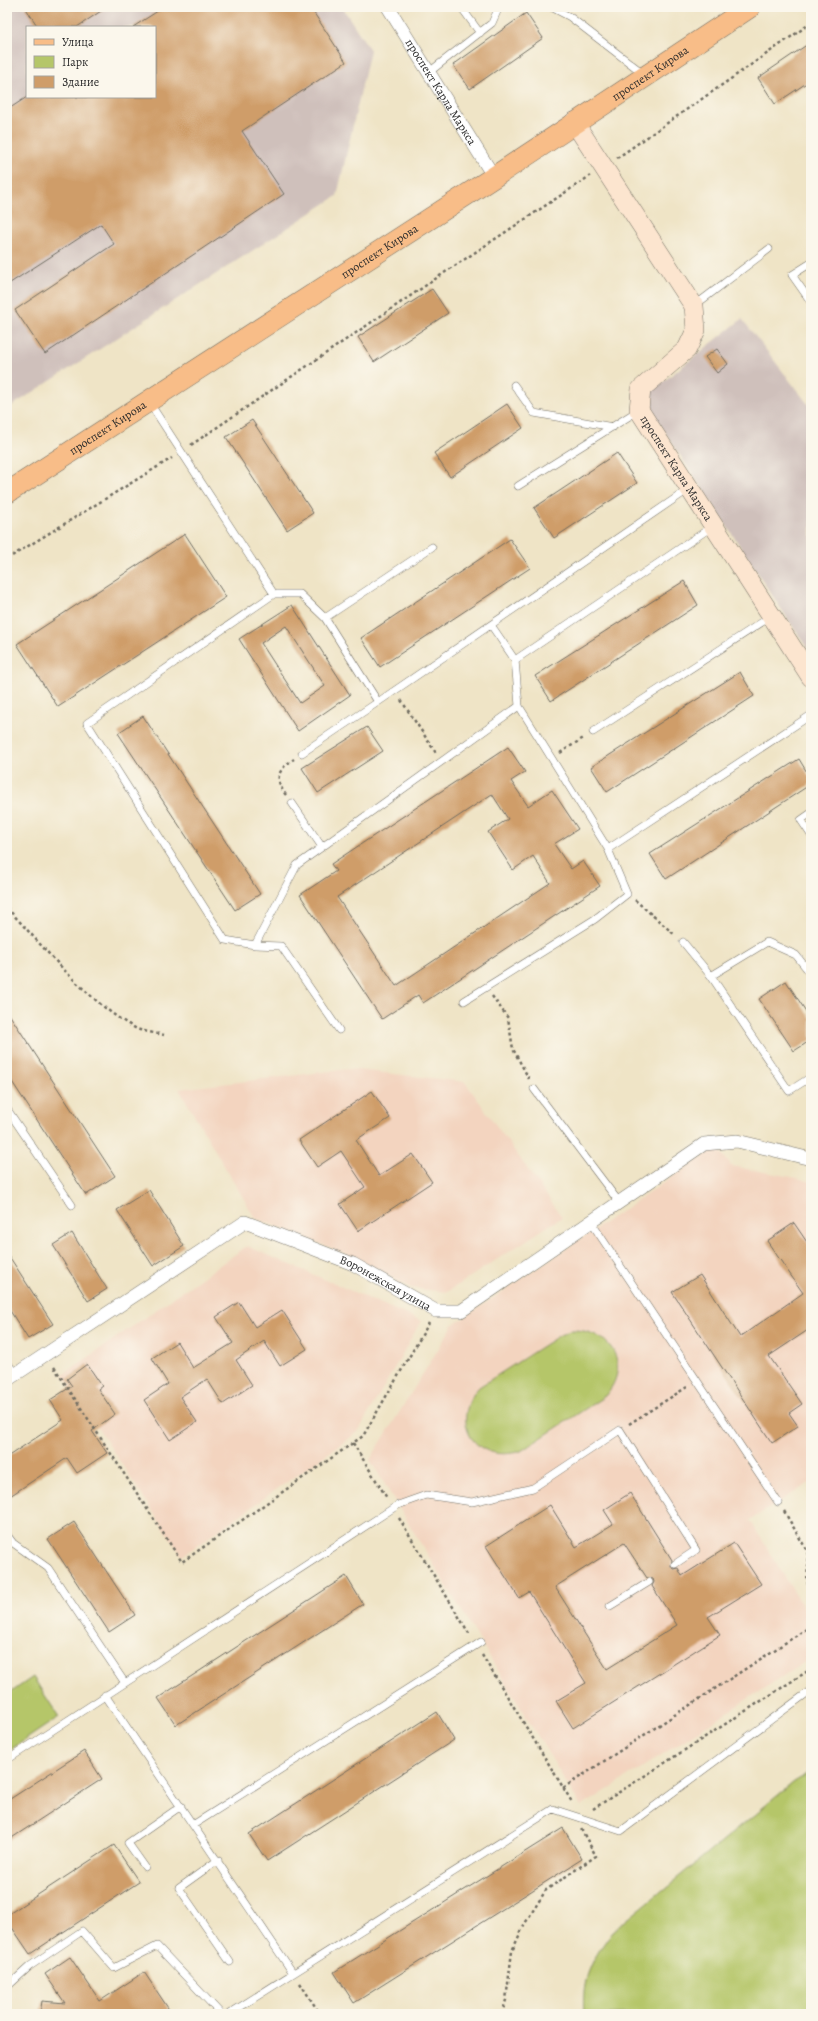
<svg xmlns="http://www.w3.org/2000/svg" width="818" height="2021" font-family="Alegreya,serif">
	<rect width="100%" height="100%" fill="#fbf7ec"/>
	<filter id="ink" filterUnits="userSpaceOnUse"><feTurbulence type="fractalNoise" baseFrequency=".025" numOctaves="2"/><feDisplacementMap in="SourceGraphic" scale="8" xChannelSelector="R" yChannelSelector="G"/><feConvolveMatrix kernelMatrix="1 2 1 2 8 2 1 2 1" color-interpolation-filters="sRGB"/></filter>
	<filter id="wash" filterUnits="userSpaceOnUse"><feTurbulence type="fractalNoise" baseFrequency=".012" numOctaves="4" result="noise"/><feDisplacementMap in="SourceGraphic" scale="16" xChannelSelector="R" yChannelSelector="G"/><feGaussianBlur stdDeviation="0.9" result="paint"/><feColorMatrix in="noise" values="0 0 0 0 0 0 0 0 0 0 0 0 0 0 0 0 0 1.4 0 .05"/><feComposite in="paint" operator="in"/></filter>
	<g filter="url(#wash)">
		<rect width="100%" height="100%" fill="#efe4c6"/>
		<path fill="#f3d4bf" d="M349,1069L465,1082L562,1217L447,1292L411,1288L349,1255L255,1218L179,1089Z
			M717,1147L731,1166L797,1178L811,1182V1482L750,1520L811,1620V1658L581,1807L370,1460L453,1325Z
			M247,1246L421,1321L358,1432L182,1556L63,1375Z"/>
		<path fill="#cfc0bb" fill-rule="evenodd" d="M7,7H342L370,50L337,196L7,409ZM27,27H155V97H27Z
			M742,319L811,408V654L649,408L650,392Z"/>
		<path fill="#b5c669" stroke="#70784a" d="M572,1330C612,1330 632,1366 605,1396L521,1451C475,1465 448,1422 479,1387L560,1335Z
			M33,1677L59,1717L7,1752V1695Z
			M811,1772V2014H584C581,1978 592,1959 613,1931L794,1782Z"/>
		<g id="blocks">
			<path fill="#cf9d69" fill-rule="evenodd" d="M25,7H107L77,27H38Z
				M164,7H310L346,62L242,131L284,194L45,354L15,310L114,244L101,224L7,285V110L27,97H155V27H133Z
				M526,13L543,38L470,89L453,65Z
				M811,42V80L775,104L758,78Z
				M432,289L448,313L374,362L358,337Z
				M717,349L728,364L717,373L705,357Z
				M507,404L523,428L450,477L434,453Z
				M252,420L313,513L287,530L226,437Z
				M617,453L637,483L554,538L534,508Z
				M185,534L226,597L58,707L17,644Z
				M510,539L530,568L380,667L361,638Z
				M684,581L698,605L551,701L535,676Z
				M292,605L350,695L298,731L239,639ZM286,626L325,686L300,703L261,643Z
				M740,672L754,696L607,792L591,767Z
				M143,716L260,894L235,910L118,733Z
				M367,727L383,751L318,793L302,768Z
				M508,747L525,772L511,781L528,806L552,790L578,829L554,844L571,869L583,861L600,886L423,1003L418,995L382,1019L300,895L336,871L331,864ZM492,794L508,819L488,832L513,870L533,856L550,883L396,986L337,897Z
				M799,759L811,779V784L666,879L650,854Z
				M786,981L811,1019V1040L794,1051L759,999Z
				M7,1011L115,1176L86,1195L7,1074Z
				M372,1091L390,1118L356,1140L379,1176L413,1154L432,1182L358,1231L340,1204L365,1187L341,1151L317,1167L299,1140Z
				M149,1190L184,1246L153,1266L117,1210Z
				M794,1223L811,1248V1328L769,1356L802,1404L789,1413L798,1426L772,1443L672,1292L700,1275L740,1337L803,1293L767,1241Z
				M72,1233L107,1289L88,1301L53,1245Z
				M7,1253L53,1324L28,1339L7,1306Z
				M239,1302L255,1327L282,1310L307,1349L280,1366L264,1341L236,1360L252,1385L223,1404L207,1379L180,1397L197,1422L170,1440L144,1400L168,1384L152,1358L177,1342L193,1368L233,1343L216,1317Z
				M87,1364L102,1386L98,1389L115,1414L92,1431L107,1453L77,1473L67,1458L7,1498V1457L63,1420L50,1400L72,1386L67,1379Z
				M630,1493L672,1560L671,1566L673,1569L678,1568L682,1576L734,1543L761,1584L708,1617L720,1635L573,1728L556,1701L586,1683L529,1592L519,1598L486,1546L550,1505L576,1547L613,1524L604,1510ZM624,1543L647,1578L653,1579L654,1582L652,1586L677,1625L607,1669L555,1587Z
				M74,1522L135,1615L109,1632L48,1539Z
				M346,1576L363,1604L176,1725L158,1698Z
				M437,1712L454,1740L267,1861L249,1834Z
				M84,1751L102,1779L7,1841V1801Z
				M563,1828L582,1859L354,2003L334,1972Z
				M114,1845L139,1882L30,1954L7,1920V1915Z
				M70,1957L100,2001L144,1972L172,2014H40L42,2001L65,2003L45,1974Z"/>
		</g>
	</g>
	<g filter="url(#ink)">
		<use href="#blocks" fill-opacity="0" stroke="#706c61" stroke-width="1"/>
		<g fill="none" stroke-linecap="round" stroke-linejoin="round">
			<defs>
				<path id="lane" d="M461,7L480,33
					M551,7L570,17L644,74
					M428,73L492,23L499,7
					M811,263L792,275L811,302
					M694,306L769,249
					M514,385L534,413L613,427
					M149,402L274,594
					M518,486L639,410
					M325,618L432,547
					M515,660L713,526
					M593,732L770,617
					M302,753L378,702
					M292,803L322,847
					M811,813L801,820L811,835
					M608,849L811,715
					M683,942L711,976L789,1091L811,1077
					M255,945L225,940L87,723L274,594H300L325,618L378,702L689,489
					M711,976L767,942L796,955L811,974
					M464,1001L595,919L627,894L608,849L519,706L515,660L491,625
					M339,1030L281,946L255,945L297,865L519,706
					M534,1089L619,1202
					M7,1109L72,1205
					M591,1222L778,1502
					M7,1362L15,1374
					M7,1535L13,1543L48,1568L125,1683
					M610,1606L649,1582
					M105,1695L293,1973
					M7,1760L398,1505L426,1495L472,1502L533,1488L620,1430L696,1550L675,1564
					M193,1825L481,1642
					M218,1860L179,1888L230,1962
					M145,1867L128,1843L181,1806
					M7,1987L30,1966L82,1931L114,1968L157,1946L221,2014
					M229,2014L553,1809L621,1831L811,1690"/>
				<g id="street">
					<path id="s1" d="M388,7L494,177"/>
					<path id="s2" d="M7,1380L245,1222L353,1264L436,1311H461L704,1144L737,1141L811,1159"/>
				</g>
				<g id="secondary">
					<path id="s3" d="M574,122L694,306L696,330L687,349L641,389L639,410L811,677"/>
				</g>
				<g id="primary">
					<path id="s4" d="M7,493L494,177L750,7"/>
				</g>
			</defs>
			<use href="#lane" stroke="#706c61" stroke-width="8"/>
			<use href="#street" stroke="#706c61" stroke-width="14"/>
			<use href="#secondary" stroke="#706c61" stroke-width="20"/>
			<use href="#primary" stroke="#706c61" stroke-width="22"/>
			<path stroke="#706c61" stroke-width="2.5" stroke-dasharray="3 3" stroke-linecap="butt" d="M617,158L811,23
				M191,445L447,271L590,176
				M7,559L172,458
				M401,700L436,753
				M560,753L585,737
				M286,795C274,779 277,770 294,759
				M635,900L675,935
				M7,908C43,946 90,1005 137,1029C145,1032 156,1033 164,1035
				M492,996L508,1018L513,1049L529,1079
				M54,1367L182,1562L363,1436L429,1323
				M629,1424L687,1387
				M353,1443L387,1498
				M784,1511L809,1554L807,1581L811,1594
				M399,1518L470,1635
				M482,1655L572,1802
				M563,1788L811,1626
				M593,1809L811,1669
				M300,1983L320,2014
				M502,2014L506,2000L512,1951L524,1925L546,1890L596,1856L581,1829"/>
			<use href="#lane" stroke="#fff" stroke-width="7"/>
			<use href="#street" stroke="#fff" stroke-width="13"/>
			<use href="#secondary" stroke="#fce5cf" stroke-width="19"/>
			<use href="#primary" stroke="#f8bd88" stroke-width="21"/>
		</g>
	</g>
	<g text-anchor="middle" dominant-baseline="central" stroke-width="4" stroke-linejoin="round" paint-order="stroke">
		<g font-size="12" fill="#2b2b2b" stroke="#fbf7ec">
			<text stroke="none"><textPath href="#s4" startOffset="768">проспект Кирова</textPath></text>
			<text stroke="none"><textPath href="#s1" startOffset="100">проспект Карла Маркса</textPath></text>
			<text stroke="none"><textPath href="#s4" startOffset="444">проспект Кирова</textPath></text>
			<text stroke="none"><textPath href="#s4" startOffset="120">проспект Кирова</textPath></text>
			<text stroke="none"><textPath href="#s3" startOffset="416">проспект Карла Маркса</textPath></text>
			<text stroke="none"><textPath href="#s2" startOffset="439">Воронежская улица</textPath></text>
		</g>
	</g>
	<rect width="818" height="2021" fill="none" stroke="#fbf7ec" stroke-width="24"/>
	<rect x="26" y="26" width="130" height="72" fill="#fbf7ec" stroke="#a8a59f"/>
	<rect x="34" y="39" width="20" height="6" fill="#f8bd88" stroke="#a8a59f"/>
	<text x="62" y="46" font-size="12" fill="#2b2b2b">Улица</text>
	<rect x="34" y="56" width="20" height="12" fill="#b5c669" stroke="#a8a59f"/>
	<text x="62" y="66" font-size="12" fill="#2b2b2b">Парк</text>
	<rect x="34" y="76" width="20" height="12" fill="#cf9d69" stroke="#a8a59f"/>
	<text x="62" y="86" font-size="12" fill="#2b2b2b">Здание</text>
</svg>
